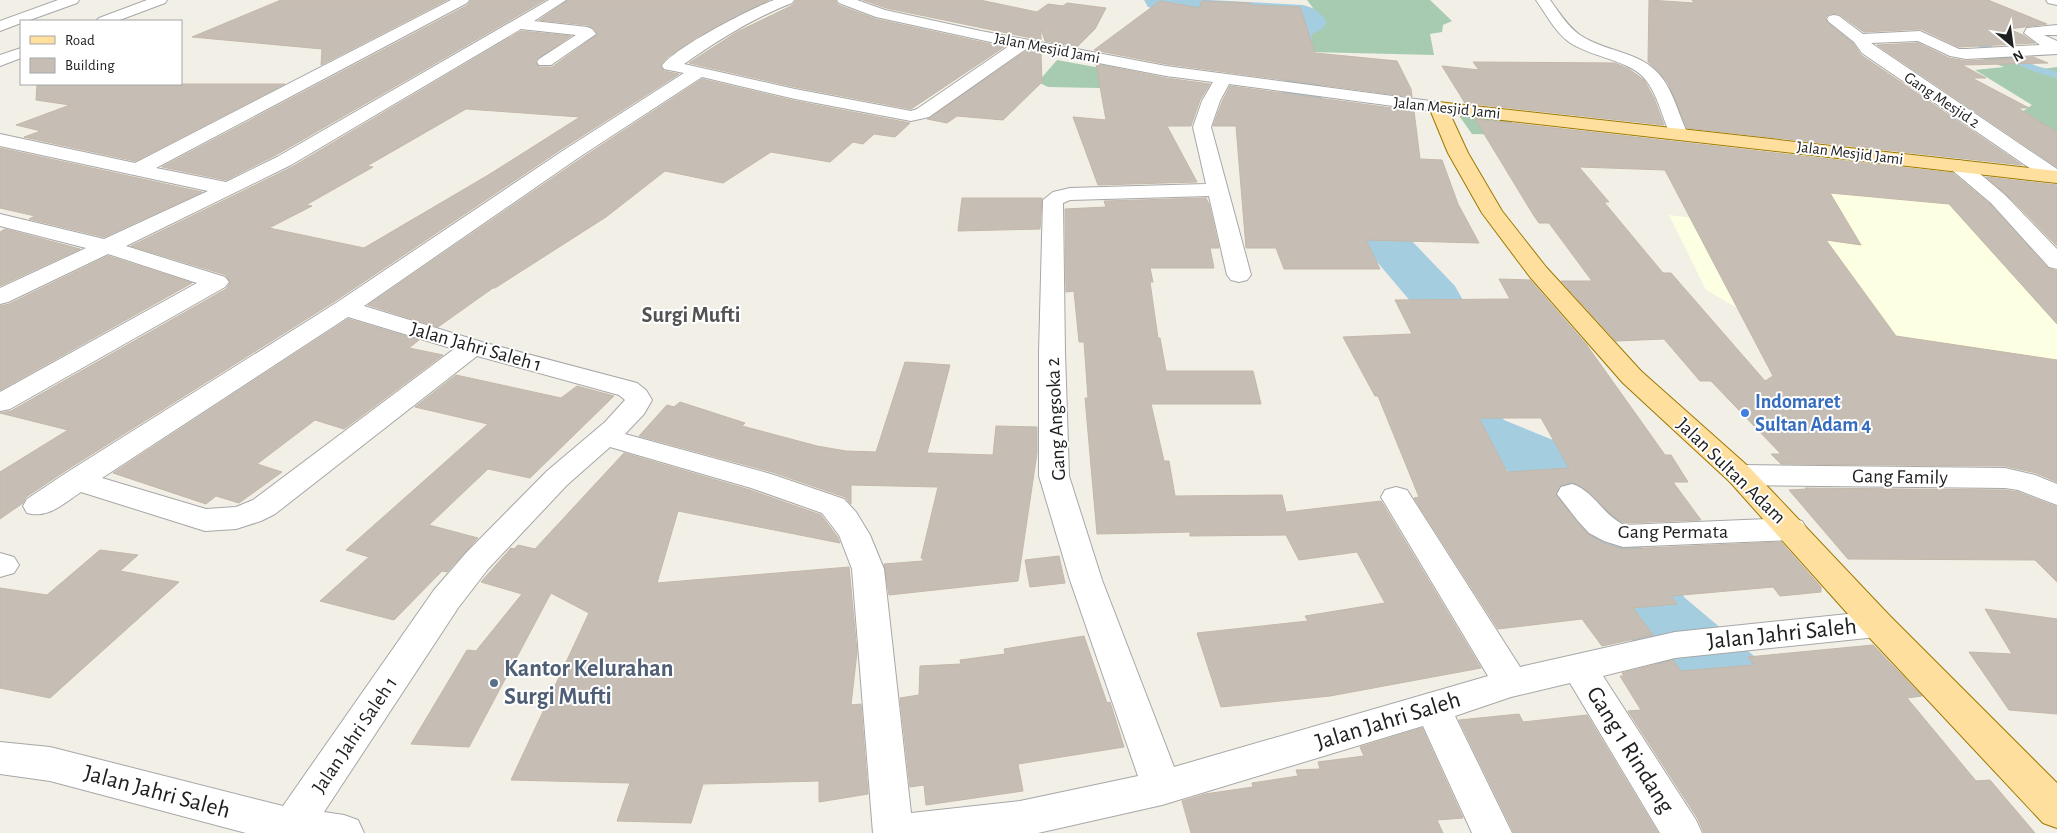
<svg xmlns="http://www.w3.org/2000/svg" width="2057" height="833" font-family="'Alegreya Sans',sans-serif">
	<rect width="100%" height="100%" fill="#f1efe6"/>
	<path fill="#fcffe2" d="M1743,143L1971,170L2013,201L2057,244V408L1876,388L1706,290L1669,215L1784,229Z"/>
	<path fill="#a6cbb0" d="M1307,0H1430L1452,21L1443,25L1442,32L1430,34L1434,55L1311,52L1300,26L1314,21L1313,8Z
		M2006,56L2042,69L2057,67V132L2022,112L2032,105L1975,70L2004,67L1983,59Z
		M1057,60L1155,78L1151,89L1048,87L1038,82Z
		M1458,114L1507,115L1520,135L1472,134Z"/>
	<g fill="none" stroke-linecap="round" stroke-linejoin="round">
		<path stroke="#a5cde0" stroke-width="6" d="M1973,41L2036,69L2057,75"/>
		<path fill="#a5cde0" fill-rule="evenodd" d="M1144,0H1210L1303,5C1315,8 1320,12 1327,22L1322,29L1312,34V49L1322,82L1321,96L1336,125L1326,146L1384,186L1390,196L1409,238L1455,286L1488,345L1477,378L1504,420L1553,440L1685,598L1854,740L1907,803L1920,833H1820L1792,794L1715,718L1631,640L1507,470L1458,448L1417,378L1430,345L1411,302L1362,244L1344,201L1288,159L1281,150L1294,125L1281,96L1284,82L1276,49L1277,29L1280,24L1191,19L1148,7Z"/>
	</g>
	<path fill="#c6beb5" stroke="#c4b7a8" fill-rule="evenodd" d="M281,0H447L321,65L322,49L192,37Z
		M471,0H545L276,155L226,180L162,167L468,5Z
		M568,0H769L696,38L668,57L661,65L664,71L679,74L563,148L335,301L65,471L26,497L23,503L0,519V472L68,430L0,413L11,411L226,289L230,283L226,275L131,246L292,167L521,31L571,36L535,61L539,67H552L598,34L593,28L587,25L539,20ZM466,109L580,117L490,174L364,248L269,228L312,206L306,205L373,167L367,166Z
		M796,0H835L838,5L876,19L1004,47L911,109L795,87L689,63L737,32L793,5Z
		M863,0H980L1037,12L1048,4L1063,6L1067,3L1106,8L1095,29L1077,47L1045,41L1041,29V40L886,8Z
		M1649,0L1694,3L1692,0H1988L2047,24L2009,29L2023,35L2035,43L1959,47L1921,29L1864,32L1839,14H1829L1825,18L1828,23L1853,43L1861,55L2022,165L1687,128L1668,83L1657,70L1648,62Z
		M1160,1L1199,8L1202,1L1250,3V5L1300,7L1315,53L1397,61L1411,89L1412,97L1166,64L1094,50Z
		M1918,43L1949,58L1966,61L2033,57L2048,63L1962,65L1986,78H1972L2029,108H2018L2057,132V167L1877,45Z
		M1026,51L1041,54L1042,82L1003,120L957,116L947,123L927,119Z
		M1473,62L1615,63L1629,69L1644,80L1654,98L1664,125L1465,103L1442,66L1479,70Z
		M1096,64L1166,78L1210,84L1200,100L1191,126H1167L1197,182L1098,185L1073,117L1106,120Z
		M702,79L795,101L910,123L895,137L874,134L863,144L853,142L830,162L771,152L723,183L665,171L606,217L495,288H493L438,327L368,305L579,160Z
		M37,84H285L135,161L24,137L41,131L16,125L70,105L36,100Z
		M1230,86L1414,111L1420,159L1442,160L1458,204L1479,243L1366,240L1380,269H1284L1276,248H1246L1236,126H1213L1222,102Z
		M1475,119L1953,173L1990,204L2048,268L2057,271V324L1949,204L1830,193L1861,245L1826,240L1896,336L2057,360V482L2036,473L2005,466L1781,464L1771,454H1781L1711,381H1700L1664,339L1616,341L1561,281H1592L1549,223H1539L1534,216ZM1579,167L1665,170L1773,376L1765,381L1671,273H1663L1604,202H1609Z
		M0,148L202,192L104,237L29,219L35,216L0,208Z
		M1986,177L2057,185V246L2006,194Z
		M962,198H1042L1040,229L958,231Z
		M1206,198L1209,204L1219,248H1210L1214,268H1150L1153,282H1150L1158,338H1160L1166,371H1253L1261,404H1151L1164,461H1169L1175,496L1282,495L1286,512L1381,501L1481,668L1330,696L1221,707L1197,633L1308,621L1305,616L1385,603L1357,552L1299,560L1286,535L1190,536V532L1097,534L1085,398H1088L1084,342H1079L1074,291L1066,292L1065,209L1106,207L1104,201Z
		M5,229L80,249L0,286V232Z
		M108,256L192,283L0,390V306L9,304Z
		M1499,279L1530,280L1586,344L1665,455H1671L1688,482H1673L1701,520L1624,523L1611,514L1580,486L1572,482L1561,485L1556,495L1588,534L1603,543L1623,549L1781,542L1821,587V592L1780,596L1773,587L1671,596L1677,604L1633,608L1653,635L1602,646L1582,619L1498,629L1414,498L1419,497L1378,396H1375L1343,337L1412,334L1395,300L1510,299ZM1479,418H1541L1569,468L1507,472Z
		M348,319L419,340L409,348L443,355L344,429L315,420L257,464L282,472L239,503L216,496L206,504L113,473Z
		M905,362L950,365L927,453L993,455L996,426L1037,427V453L1018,581L889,595L884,564L923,561V559L921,558L938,487L851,485V504L845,497L772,472L639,436L667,405L674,407L680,402L745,423L742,426L817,446L846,451L876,452Z
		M456,375L561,398L577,386L614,396L530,478L488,469L429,525L478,538L447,572L442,571L394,620L320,601L369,557L346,550L488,424L415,407Z
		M624,453L750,490L821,515L837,536L840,543L678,511L657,583L849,567L857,652L851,705L861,704L868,794L819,802V781L703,784L691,823L617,821L630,783L511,780L589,613L551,593L469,747L411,744L467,650L476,651L522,594L481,582L511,548L514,549L518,545L535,549Z
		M1805,488L2005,490L2018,492L2057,507V582L2035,560L1848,559L1789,490L1807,489Z
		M100,550L138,555L120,571L179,582L50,698L0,688V588L47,595Z
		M1059,556L1065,583L1030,587L1025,560Z
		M1985,609L2057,619V714L2009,710L1969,652L2012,654Z
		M1084,636L1107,703L1110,702L1124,747L1018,764L1023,791L926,805L924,785L910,787L900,698L919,695L920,666L961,664L960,660L1005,654L1004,649Z
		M1873,645L1922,696L1907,698L1976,781L1990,780L2035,833H1704L1698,819L1628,711L1641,710L1620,676H1624L1622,673L1673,660L1681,671L1754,665L1748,657Z
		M1519,714L1523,722L1587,715L1658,833H1514L1459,720Z
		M1422,728L1463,818L1437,820L1443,833H1191L1182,801L1205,794L1253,787L1252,783L1298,776L1296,770L1320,769L1318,762L1364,756L1360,747Z"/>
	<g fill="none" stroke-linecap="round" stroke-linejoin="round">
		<defs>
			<path id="minor" d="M58,0H79L77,3L27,21H21V23L0,31V21Z
				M147,0H167L165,3L117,21H96L99,18Z
				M451,0H469L467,3L156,168L226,182L277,157L549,0H566L534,21L587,27L592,29L596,34L551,65H539L537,62L539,59L576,35L521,29L291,165L126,246L225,277L229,282L225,287L10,409L0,411V392L197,283L108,254L8,302L0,304V288L86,248L0,226V214L104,239L208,191L0,146V134L135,163Z
				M774,0H794L792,3C753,18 718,40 684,64L795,89L911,111L917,109L1009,46L876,17L839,3L837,0H857L885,10L981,31L1166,66L1438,102L1444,103L1447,107L1444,111L1438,112L1229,84L1220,101L1211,127L1251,275L1247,280L1239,282L1231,280L1227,275L1209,196L1070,200L1063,203L1065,353L1069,476L1102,580L1174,767L1488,676L1381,497L1385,490L1396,487L1407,490L1520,667L1675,632L1877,611L1889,615L1894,624L1889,633L1877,637L1675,658L1603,676L1696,820L1702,833H1660L1570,683L1511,697L1455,716L1512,833H1472L1423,726L1162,805L1038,833H873L852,569L839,535L822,513L751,488L610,447L567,485L488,569L458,608L324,812L344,815L358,820L364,833H246L50,781L0,774V742L50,747L283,806L434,590L466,553L547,471L605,422L625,400L619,395L477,356L275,514L261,521L236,529L205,531L81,492C64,503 49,519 27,513L23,506L27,499L66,473L336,303L564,150L684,73L664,69L662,66C674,48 752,8 774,0ZM1026,49L1166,76L1213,82L1202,101L1193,127L1206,184L1070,188L1053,192L1043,200L1039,353V476L1070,580L1138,776L1020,801L911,813L884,569L870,535L856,512L844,499L771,474L625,434L644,414L652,400L646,390L637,383L482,342L364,306L578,158L702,77L795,99L911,121L929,117ZM348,317L454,349L253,500L236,507L206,509L102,478Z
				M1536,0H1550C1559,12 1567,26 1580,35C1603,51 1636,51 1656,71C1672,86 1678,113 1687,132L1685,136L1678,138L1671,136L1669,132C1662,116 1657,93 1645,79C1630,60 1590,57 1569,42C1555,32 1546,14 1536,0Z
				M2046,0H2057V5L2048,3Z
				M1834,15L1839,16L1863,34L1920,31L1959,49H1966L2040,45L2024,33L2027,28L2057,25V35H2044L2057,41V54L1966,59L1950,56L1918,41L1871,43L2057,169V181L2047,180L1862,53L1854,42L1829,22L1827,19L1829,16Z
				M21,48V58L0,66V55Z
				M1959,160L1966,162L2005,195L2057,249V269L2049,267L1991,203L1952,170L1949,166L1952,162Z
				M1740,465L2005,468L2035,475L2057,484V505L2018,490L2005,488L1740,485L1730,482L1725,475L1730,468Z
				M1572,484C1593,490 1603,515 1624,525L1791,518L1802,521L1807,529L1802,537L1791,540L1623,547L1604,541L1589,533L1578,521L1557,494L1561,487Z
				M0,553L14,557L19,565L14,573L0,577Z"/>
			<path id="major" d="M1438,102L2057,171V183L1450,114L1468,153L1502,211L1546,267L1641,371L1750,468L1889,615L2057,783V828L2043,823L1865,633L1730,482L1623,383L1530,277L1482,213L1448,153L1429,107L1432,103Z"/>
		</defs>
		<use href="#minor" stroke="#a7a7a7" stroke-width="2"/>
		<use href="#major" stroke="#9d7900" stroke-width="2"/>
		<use href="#minor" fill="#fff" fill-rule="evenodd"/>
		<use href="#major" fill="#ffdf9e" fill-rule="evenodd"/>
	</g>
	<circle fill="#3f7fe0" stroke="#fff" stroke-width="2" cx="1745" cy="413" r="5"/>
	<circle fill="#5c6f8a" stroke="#fff" stroke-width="2" cx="494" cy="683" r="5"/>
	<g text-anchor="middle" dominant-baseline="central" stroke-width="4" stroke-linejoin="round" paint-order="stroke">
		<g font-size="16" fill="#202020" stroke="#fff">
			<text transform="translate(1047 48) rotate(11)">Jalan Mesjid Jami</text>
			<text transform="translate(1942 100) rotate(34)">Gang Mesjid 2</text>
			<text transform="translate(1447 108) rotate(6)">Jalan Mesjid Jami</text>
			<text transform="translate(1850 153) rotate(7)">Jalan Mesjid Jami</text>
		</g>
		<g font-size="20" fill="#202020" stroke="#fff">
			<text transform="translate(476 347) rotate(16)">Jalan Jahri Saleh 1</text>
			<text transform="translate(1056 419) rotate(-93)">Gang Angsoka 2</text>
			<text transform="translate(1731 471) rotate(44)">Jalan Sultan Adam</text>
			<text transform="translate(1900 477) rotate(1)">Gang Family</text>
			<text x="1673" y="532">Gang Permata</text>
			<text transform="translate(355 735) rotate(-56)">Jalan Jahri Saleh 1</text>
		</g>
		<g font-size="20" font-weight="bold" fill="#366cbe" stroke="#fff" text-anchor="start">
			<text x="1755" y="402">Indomaret<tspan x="1755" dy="23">Sultan Adam 4</tspan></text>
		</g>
		<g font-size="22" font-weight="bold" fill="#535353" stroke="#fff">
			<text x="691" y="315">Surgi Mufti</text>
		</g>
		<g font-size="24" fill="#202020" stroke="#fff">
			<text transform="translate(1782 634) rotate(-6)">Jalan Jahri Saleh</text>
			<text transform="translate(1388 721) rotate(-17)">Jalan Jahri Saleh</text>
			<text transform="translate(1630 750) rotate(58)">Gang 1 Rindang</text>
			<text transform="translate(157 792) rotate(15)">Jalan Jahri Saleh</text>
		</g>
		<g font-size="24" font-weight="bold" fill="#4e5e75" stroke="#fff" text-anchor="start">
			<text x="504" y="669">Kantor Kelurahan<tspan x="504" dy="28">Surgi Mufti</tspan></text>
		</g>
	</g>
	<rect x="20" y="20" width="162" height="65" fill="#ffffff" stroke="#a6a6a6"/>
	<rect x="30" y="36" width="25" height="8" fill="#ffdf9e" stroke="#a6a6a6"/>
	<text x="65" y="45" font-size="15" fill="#202020">Road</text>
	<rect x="30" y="58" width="25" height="15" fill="#c6beb5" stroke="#a6a6a6"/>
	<text x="65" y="70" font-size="15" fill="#202020">Building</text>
	<g transform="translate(2012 45) rotate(151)" stroke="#ffffff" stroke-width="4" paint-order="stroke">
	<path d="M0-4L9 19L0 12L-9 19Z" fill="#202020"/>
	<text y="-8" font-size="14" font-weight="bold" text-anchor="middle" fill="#202020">N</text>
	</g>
</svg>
